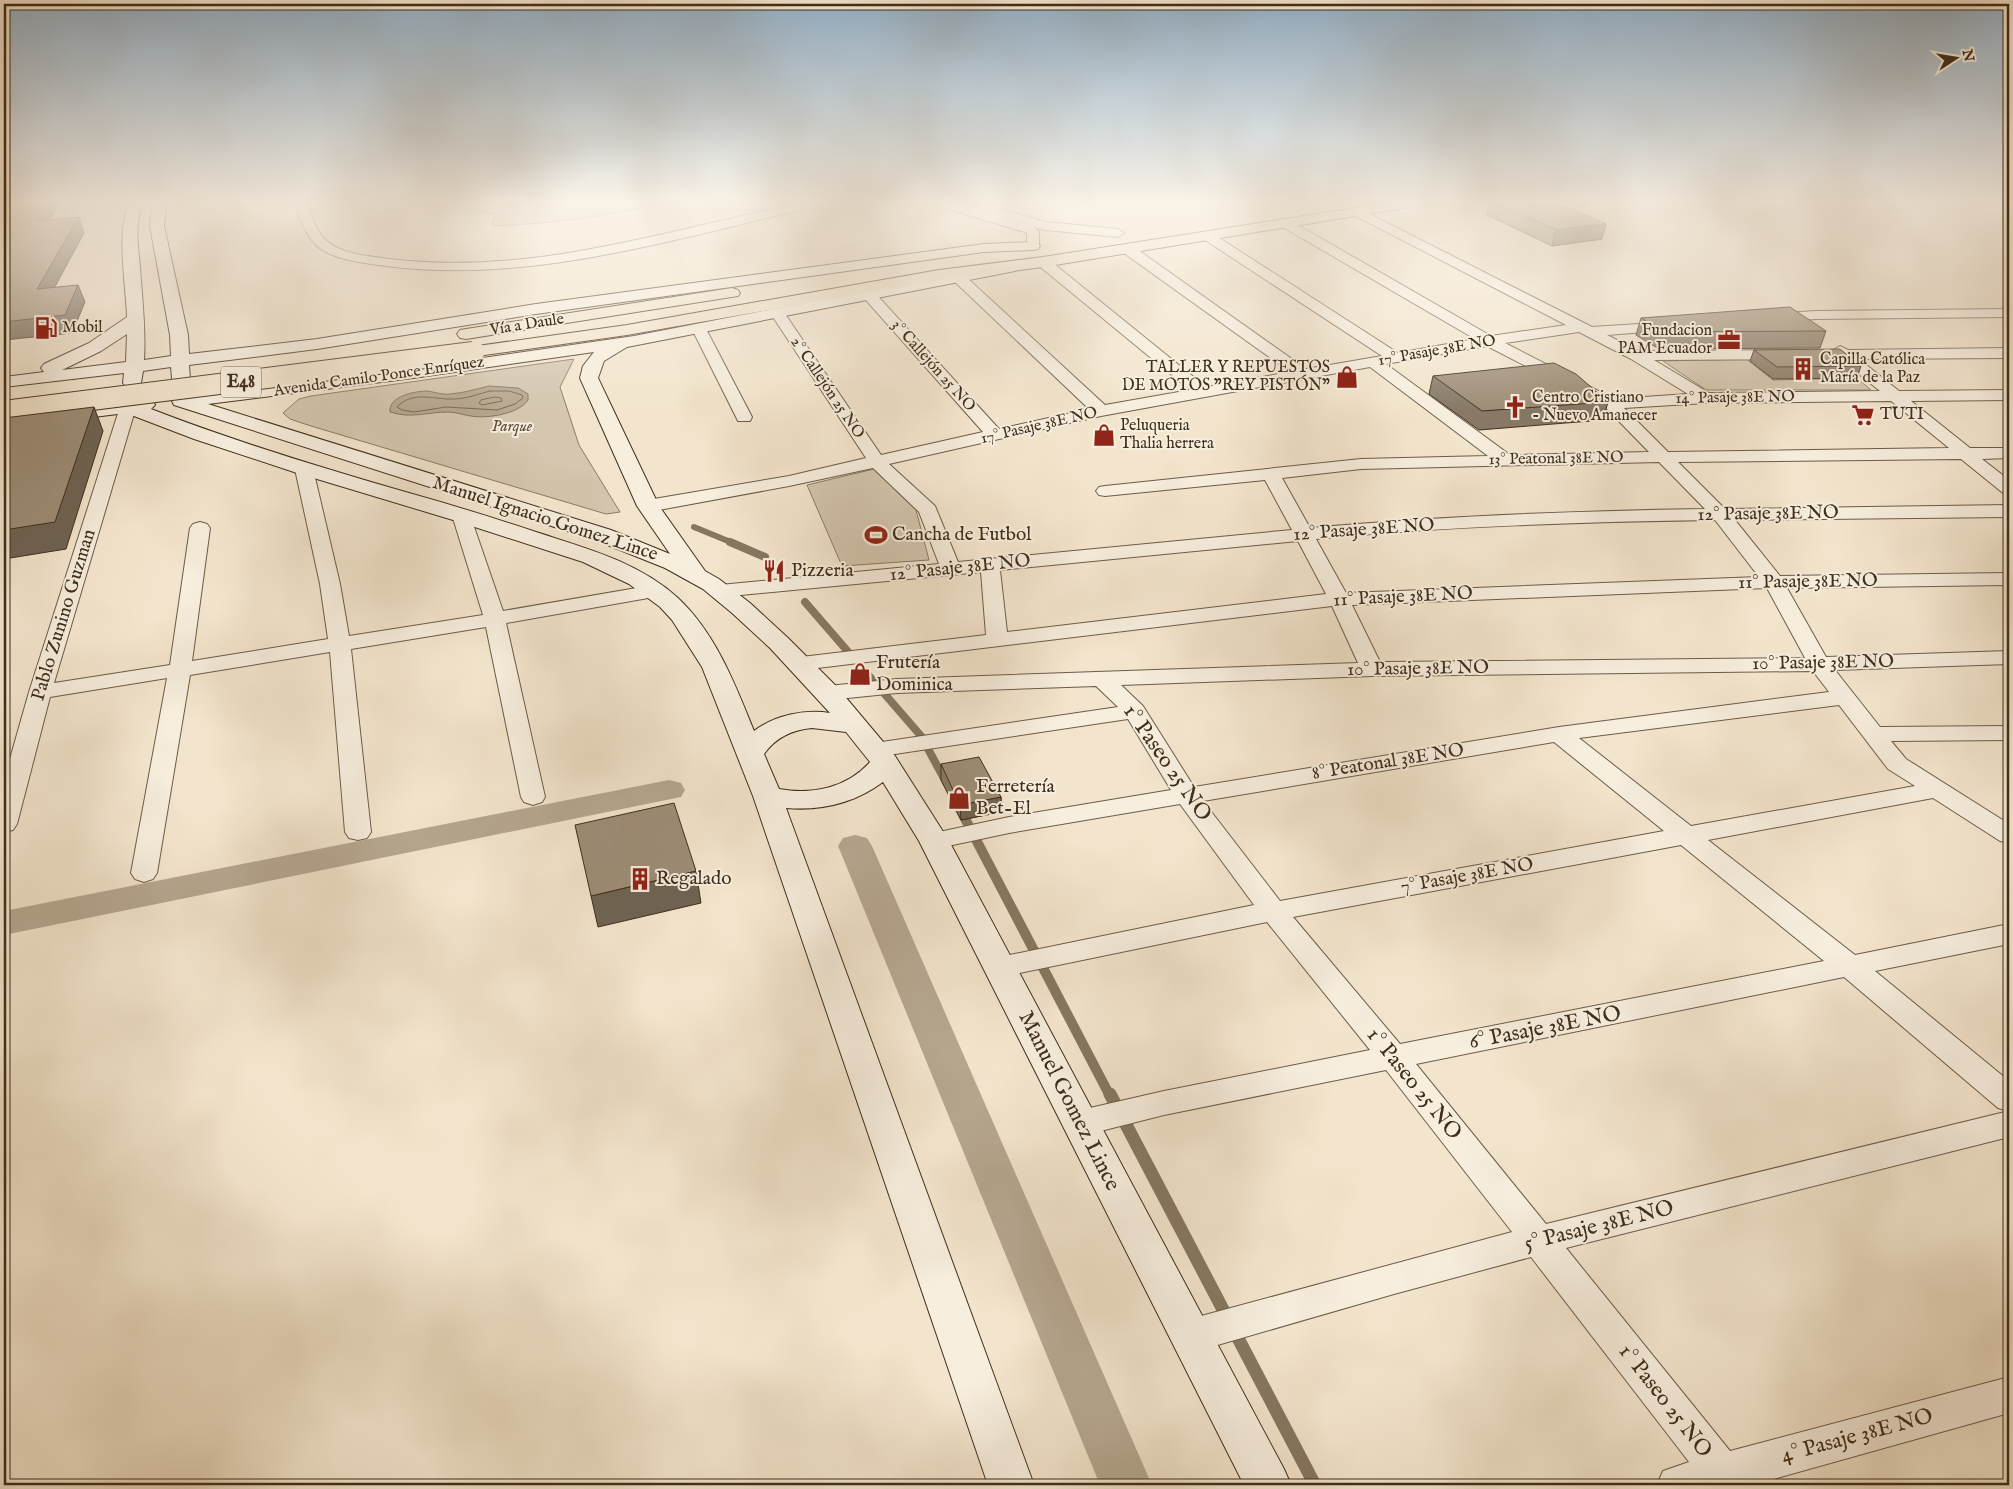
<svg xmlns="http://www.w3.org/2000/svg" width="2013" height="1489" font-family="'IM FELL English',serif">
	<rect width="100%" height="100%" fill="#f3e5cd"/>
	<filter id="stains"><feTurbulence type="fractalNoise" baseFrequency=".004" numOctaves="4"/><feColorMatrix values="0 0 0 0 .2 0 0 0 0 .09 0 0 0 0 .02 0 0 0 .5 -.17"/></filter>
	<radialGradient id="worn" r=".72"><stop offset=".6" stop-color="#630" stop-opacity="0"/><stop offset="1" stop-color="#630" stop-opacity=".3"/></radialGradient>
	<path fill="#d4c6af" stroke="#8a7a64" d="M451,203H498L500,204L661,203C605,217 549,224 492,226L495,214L453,209Z
		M574,359L560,387L579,445L620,512L606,514L311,426L290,419L283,413L299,399L311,396Z
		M1746,359L1773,380L1857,378L1871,390H1706L1663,361Z
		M874,469L916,510L929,560L842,566L807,485Z"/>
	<path fill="#b6a790" stroke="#867761" d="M489,386L518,388L528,394V400C519,414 486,419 471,416C463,415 456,412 448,412C427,412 411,419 390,412C388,396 416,391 427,391C435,392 442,395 450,394C464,393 476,389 489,386Z"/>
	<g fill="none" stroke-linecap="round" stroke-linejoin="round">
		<path stroke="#7a6a55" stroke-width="1" d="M490,391H509L522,395L523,398L515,404L497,410L446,407L414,412L402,410L397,407C413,390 434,400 454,399C466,399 478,394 490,391Z
			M496,397L501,398L502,401L482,405L479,403L481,400Z"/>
		<path stroke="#867761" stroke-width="6" d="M694,527L733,543"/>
		<path stroke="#867761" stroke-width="8" d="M730,542L765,557
			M805,602L921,736L947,784"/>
		<path stroke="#867761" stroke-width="10" d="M960,809L1110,1096"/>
		<path stroke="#867761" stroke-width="13" d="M1110,1094L1315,1485"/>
		<path fill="#b6a790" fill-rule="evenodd" d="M669,780L681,783L685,790L681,797L4,935V911Z
			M855,835L867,838L872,846L1152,1485H1100L838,846L843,838Z"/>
		<defs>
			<path id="minor" d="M295,203H307C312,216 316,233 328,242C345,255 369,256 390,259C494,272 597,250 698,226C732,218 767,211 801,203H820L818,206L797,211C663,242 525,284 386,266C365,263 339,261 321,249C306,238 300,219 295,203Z
				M935,203H952L988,213L963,206L961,203H978L1046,222L1118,229L1124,233L1118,237L1045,230L1034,227L1039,232V246L1033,250L1027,246V233L1025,232L937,206Z
				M1356,207L1592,327L1670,322L1675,323L1677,326L1675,329L1670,330L1607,335L1639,351L1833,350L1840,346L1848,350L2009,348V358L1859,359L1899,391L2009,390V400L1911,401L1970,448H2009V458L1982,459L2009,480V494L2003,493L1961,459L1678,462L1725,509L2009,505V517L1735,520L1780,576L2009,573V585L1787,588L1826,657L2009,651V664L1835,670L1880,727L2009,726V740L1891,741L1906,759L2009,824V843L2000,841L1933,798L1708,840L1855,955L2009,924V944L1875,971L2009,1081V1111L1998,1108L1844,977L1416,1064L1546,1224L2009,1111V1137L1566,1248L1730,1451L2009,1377V1413L1752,1485H1657L1663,1471L1689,1462L1531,1257L1394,1294L1190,1353L1177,1348L1172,1336L1177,1324L1190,1319L1512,1232L1386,1070L1164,1115L1081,1136L1070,1132L1065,1123L1070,1114L1081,1110L1164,1091L1370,1050L1267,922L1000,977L990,974L986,967L990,960L1000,957L1254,905L1180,804L1009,833L934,849L925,847L921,841L925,835L1009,817L1171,790L1128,719L875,757L867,755L863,750L867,745L875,743L1118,707L1096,686L897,693L828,700L820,698L817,693L820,688L828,686L897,679L1358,663L1332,606L801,670L793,668L790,663L793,658L986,635L981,572L720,597L713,595L710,591L713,587L720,585L939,564L919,512L873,468L789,486L648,512L641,510L639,506L641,502L648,500L789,476L866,458L771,314L773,311H783L881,455L983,432L865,299L863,296L870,292L875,293L999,429L1089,409L955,282L953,279L955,276H965L1105,405L1190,390L1038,265L1036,262L1038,259H1048L1206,387L1290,372L1121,251L1120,248L1121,245H1131L1306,369L1382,356L1202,238L1200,235L1202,232H1210L1398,353L1475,339L1281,226L1279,223L1281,220H1289L1491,336L1566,325L1352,214L1350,211ZM1579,332L1631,359L1688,394L1614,399L1505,343ZM1487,346L1605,407L1649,452L1510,455L1386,364ZM1840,359L1880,391L1709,393L1654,360ZM1370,367L1488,456L1361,459L1105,486L1099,487L1096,491L1099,495L1105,496L1265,480L1292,530L958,562L935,506L889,464L1101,416ZM1891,401L1949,448L1668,452L1624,408L1706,403ZM1659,462L1705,509C1573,511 1441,516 1310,528L1282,478L1361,469ZM1715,520L1759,577L1346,593L1316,539C1449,526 1582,522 1715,520ZM1298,541L1326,594L1007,632L1000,570ZM1767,588L1805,658L1380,662L1352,605ZM1813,671L1829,692L1559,727L1194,787L1143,706L1121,685L1372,676ZM1839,705L1888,769L1915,786L1691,826L1579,738ZM1554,742L1664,831L1280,901L1203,801ZM1681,845L1824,961L1400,1044L1293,917Z
				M2009,309V317L1816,319L1771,322L1766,321L1764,318L1766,315L1771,314L1816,311Z
				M699,325L704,326L706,329L752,417L750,421H738L692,329L694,326Z
				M128,402L134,404L136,407L54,683L170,665L190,528L193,524L200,522L207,524L210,528L192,661L328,639L320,584L295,469L298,465L304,464L310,465L313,469L340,584L349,636L483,615L452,515L454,511L461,509L468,511L470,515L503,611L654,585L661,587L664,591L661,595L654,597L506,623L545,797L542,802L533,805L524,802L521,797L486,627L351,649L371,832L367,838L358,840L349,838L345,832L330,652L190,675L157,873L153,879L144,882L135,879L131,873L167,678L50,697L17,824L13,830L4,832V780L29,692L120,407L122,404Z"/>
			<path id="secondary" d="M129,203H143C134,224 138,245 140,267C142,298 146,329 144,360L171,356L170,335L150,226L152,203H166L164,226L188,335L189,354L317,339L536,304L984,244L1033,242L1038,243L1040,246L1038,249L1033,250L984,252L536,314L317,349L189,365L190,379L187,383L181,384L175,383L172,379L171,367L143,371L141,383L138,387L132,389L126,387L123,383L124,373L4,387V377L44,372L41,368L44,364L89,343L127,317C126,284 116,233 129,203ZM127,334L126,362L62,370L101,351Z
				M1010,263L1015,265L1018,268L1015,271L627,347L604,361L598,378L659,506L705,571L719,579L750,603L788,638L837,687L895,756L949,841L1284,1469L1291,1485H1244L919,841L883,782C855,803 821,811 786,808L1034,1485H988L753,796L702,667L672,620L660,607L629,584L583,562L453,520L297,473L194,439L126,413L4,428V416L146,399L153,401L155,405L151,409C236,442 322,468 409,493C452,505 494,518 536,532C585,548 639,562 678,598C716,634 735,684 754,731C775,715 805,709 830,713L770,648L732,613L703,589L665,568L595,540L174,405L172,401L174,397L181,395L413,368L634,336ZM594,352L583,366L580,378L637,506L670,554L611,530L208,404L413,378ZM812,728L846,732L870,762C847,788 812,795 779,789L764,754C776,737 792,730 812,728Z"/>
			<path id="primary" d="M1387,203H1417L1410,207L1043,267L939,280L627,335L477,356L471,355L468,351L471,347L477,346L627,325L939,270L1043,257Z
				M732,288L738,290L740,293L738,296L466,339L460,338L457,334L460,330L466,329Z"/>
		</defs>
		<use href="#minor" stroke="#6c5c47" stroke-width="2"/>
		<use href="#secondary" stroke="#3f2e1a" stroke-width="2"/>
		<use href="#primary" stroke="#3f2e1a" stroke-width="2"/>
		<use href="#minor" fill="#f7eede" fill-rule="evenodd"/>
		<use href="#secondary" fill="#f7eede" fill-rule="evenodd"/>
		<use href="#primary" fill="#f3e5cd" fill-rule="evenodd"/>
		<defs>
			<path id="primary-bridge-far1" d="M463,353L477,351"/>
			<path id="primary-bridge" d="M4,411L473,352"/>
		</defs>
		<use href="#primary-bridge-far1" stroke="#3f2e1a" stroke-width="17" stroke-linecap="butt"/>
		<use href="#primary-bridge" stroke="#3f2e1a" stroke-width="22" stroke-linecap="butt"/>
		<use href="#primary-bridge-far1" stroke="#f3e5cd" stroke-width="16"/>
		<use href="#primary-bridge" stroke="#f3e5cd" stroke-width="20"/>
	</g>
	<path fill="#877966" stroke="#3f2e1a" d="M1489,202H1555L1602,239L1552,246L1487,215Z
		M1641,318L1826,331L1820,348L1659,349L1636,335Z
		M1754,350L1861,366L1857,378L1773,379L1750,361Z
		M1433,376L1608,402L1603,420L1479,430L1429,394Z
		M941,764L1001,797V812L961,820L941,780Z"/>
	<path fill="#6e6353" stroke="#3f2e1a" d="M45,202H59L42,236L36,221Z
		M79,217L84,233L44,307L37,289Z
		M1606,224L1602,239L1552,246L1556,230Z
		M78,285L85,302L72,333L4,340V322Z
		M94,407L103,431L66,549L4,559V530Z
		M1001,797V812L961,820L960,805Z
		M696,871L701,903L598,927L591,896Z"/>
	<path fill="#9d8d77" stroke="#3f2e1a" d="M4,202H45L36,221L79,217L37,289L78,285L65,315L4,322Z
		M1494,202H1555L1606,224L1556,230Z
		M1790,307L1826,331L1664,332L1641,318Z
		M1840,349L1861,366L1777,367L1754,350Z
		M1554,363L1576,374L1608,402L1482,411L1433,376Z
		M94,407L55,522L4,530V418Z
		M979,757L1001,797L960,805L941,764Z
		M674,803L696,871L591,896L575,825Z"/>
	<linearGradient id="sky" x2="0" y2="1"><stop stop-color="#94afc5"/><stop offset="0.49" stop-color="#faf3e8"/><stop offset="1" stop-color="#faf3e8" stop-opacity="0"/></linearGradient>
	<rect width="2013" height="411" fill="url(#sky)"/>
	<defs>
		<symbol id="fuel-bare" viewBox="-9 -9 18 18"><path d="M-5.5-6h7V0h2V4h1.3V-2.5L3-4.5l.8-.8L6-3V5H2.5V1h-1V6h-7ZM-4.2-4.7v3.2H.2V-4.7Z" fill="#8f2418" stroke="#f7eede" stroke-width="2.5" paint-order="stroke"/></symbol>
		<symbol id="office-bare" viewBox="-9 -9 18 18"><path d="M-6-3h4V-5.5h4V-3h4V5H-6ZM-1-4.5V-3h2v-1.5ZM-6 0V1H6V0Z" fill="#8f2418" stroke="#f7eede" stroke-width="2.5" paint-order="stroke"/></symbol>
		<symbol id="building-bare" viewBox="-9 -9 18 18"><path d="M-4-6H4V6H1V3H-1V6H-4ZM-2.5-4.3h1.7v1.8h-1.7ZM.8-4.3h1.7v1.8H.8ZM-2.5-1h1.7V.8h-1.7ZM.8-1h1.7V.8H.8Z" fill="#8f2418" stroke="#f7eede" stroke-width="2.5" paint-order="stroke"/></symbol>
		<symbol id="shop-bare" viewBox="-9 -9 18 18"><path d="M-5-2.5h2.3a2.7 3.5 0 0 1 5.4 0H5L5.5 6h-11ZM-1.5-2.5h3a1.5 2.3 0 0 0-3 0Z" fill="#8f2418" stroke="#f7eede" stroke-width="2.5" paint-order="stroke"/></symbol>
		<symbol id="church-bare" viewBox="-9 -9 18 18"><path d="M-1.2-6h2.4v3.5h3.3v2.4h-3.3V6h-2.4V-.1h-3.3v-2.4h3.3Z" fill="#8f2418" stroke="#f7eede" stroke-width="2.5" paint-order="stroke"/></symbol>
		<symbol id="supermarket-bare" viewBox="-9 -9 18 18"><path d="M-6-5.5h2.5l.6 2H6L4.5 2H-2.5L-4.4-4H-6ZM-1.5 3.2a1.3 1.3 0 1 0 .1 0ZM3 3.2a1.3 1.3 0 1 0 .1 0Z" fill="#8f2418" stroke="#f7eede" stroke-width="2.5" paint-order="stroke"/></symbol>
		<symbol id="stadium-bare" viewBox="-9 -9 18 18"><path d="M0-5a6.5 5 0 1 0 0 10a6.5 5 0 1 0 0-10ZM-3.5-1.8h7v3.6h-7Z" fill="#8f2418" stroke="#f7eede" stroke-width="2.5" paint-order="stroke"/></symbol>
		<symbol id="restaurant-bare" viewBox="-9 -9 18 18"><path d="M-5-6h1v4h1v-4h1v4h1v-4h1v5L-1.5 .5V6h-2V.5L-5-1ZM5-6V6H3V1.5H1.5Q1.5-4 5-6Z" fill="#8f2418" stroke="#f7eede" stroke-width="2.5" paint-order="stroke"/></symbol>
	</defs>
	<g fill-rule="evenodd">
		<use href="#fuel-bare" x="30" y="312" width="32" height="32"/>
		<use href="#office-bare" x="1713" y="324" width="32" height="32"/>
		<use href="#building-bare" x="1787" y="353" width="32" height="32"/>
		<use href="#shop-bare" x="1331" y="361" width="32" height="32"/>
		<use href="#church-bare" x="1499" y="391" width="32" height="32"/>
		<use href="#supermarket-bare" x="1847" y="399" width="32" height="32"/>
		<use href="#shop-bare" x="1088" y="419" width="32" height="32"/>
		<use href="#stadium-bare" x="860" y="519" width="32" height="32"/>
		<use href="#restaurant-bare" x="758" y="555" width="32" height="32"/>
		<use href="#shop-bare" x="844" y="658" width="32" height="32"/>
		<use href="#shop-bare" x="943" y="782" width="32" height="32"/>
		<use href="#building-bare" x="624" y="863" width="32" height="32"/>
	</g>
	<g text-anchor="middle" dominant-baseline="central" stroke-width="4" stroke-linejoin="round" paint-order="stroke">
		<g font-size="16" fill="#3f2e1a" stroke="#f7eede">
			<text transform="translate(527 325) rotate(-9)">Vía a Daule</text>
			<text transform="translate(1437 351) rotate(-10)">17° Pasaje 38E NO</text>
			<text transform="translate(933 366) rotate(48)">3° Callejón 25 NO</text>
			<text transform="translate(379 377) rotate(-8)">Avenida Camilo Ponce Enríquez</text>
			<text transform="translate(827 388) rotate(56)">2° Callejón 25 NO</text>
			<text transform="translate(1735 398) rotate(-1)">14° Pasaje 38E NO</text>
			<text transform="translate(1039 426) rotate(-13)">17° Pasaje 38E NO</text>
			<text transform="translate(1556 459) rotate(-1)">13° Peatonal 38E NO</text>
		</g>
		<g font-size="16" fill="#3f2e1a" stroke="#f7eede" text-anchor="start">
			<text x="62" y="328">Mobil</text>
			<text x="1712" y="331" text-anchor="end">Fundacion<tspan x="1712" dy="18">PAM Ecuador</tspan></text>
			<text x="1820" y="360">Capilla Católica<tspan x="1820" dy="18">María de la Paz</tspan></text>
			<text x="1330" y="368" text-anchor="end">TALLER Y REPUESTOS<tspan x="1330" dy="18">DE MOTOS "REY PISTÓN"</tspan></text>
			<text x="1532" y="398">Centro Cristiano<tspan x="1532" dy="18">- Nuevo Amanecer</tspan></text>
			<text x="1880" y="415">TUTI</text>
			<text x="1120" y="426">Peluqueria<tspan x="1120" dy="18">Thalia herrera</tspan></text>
		</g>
		<g font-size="16" font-style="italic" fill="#5d4c38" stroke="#f7eede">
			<text x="512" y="427">Parque</text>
		</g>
		<rect fill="#f7eede" stroke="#766855" stroke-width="1" x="221" y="366.5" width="40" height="31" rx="4"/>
		<g font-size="18" font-weight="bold" fill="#3f2e1a">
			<text x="241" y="382">E48</text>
		</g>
		<g font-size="19" fill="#3f2e1a" stroke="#f7eede">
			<text transform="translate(1768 514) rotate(-1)">12° Pasaje 38E NO</text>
			<text transform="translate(545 519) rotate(18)">Manuel Ignacio Gomez Lince</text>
			<text transform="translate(1364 530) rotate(-4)">12° Pasaje 38E NO</text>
			<text transform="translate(960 568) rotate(-6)">12° Pasaje 38E NO</text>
			<text transform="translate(1808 582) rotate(-1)">11° Pasaje 38E NO</text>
			<text transform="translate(1403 597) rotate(-3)">11° Pasaje 38E NO</text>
			<text transform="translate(64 615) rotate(-73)">Pablo Zunino Guzman</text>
			<text transform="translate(1823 663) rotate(-1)">10° Pasaje 38E NO</text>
			<text transform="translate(1418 669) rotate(-1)">10° Pasaje 38E NO</text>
			<text transform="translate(1388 762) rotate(-9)">8° Peatonal 38E NO</text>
			<text transform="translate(1467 876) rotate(-10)">7° Pasaje 38E NO</text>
		</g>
		<g font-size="19" fill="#3f2e1a" stroke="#f7eede" text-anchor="start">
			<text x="892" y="535">Cancha de Futbol</text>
			<text x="791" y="571">Pizzeria</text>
			<text x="876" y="663">Frutería<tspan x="876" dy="22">Dominica</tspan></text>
			<text x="976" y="787">Ferretería<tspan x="976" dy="22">Bet-El</tspan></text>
			<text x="656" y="879">Regalado</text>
		</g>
		<g font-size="22" fill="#3f2e1a" stroke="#f7eede">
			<text transform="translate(1167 763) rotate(55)">1° Paseo 25 NO</text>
			<text transform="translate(1545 1028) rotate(-11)">6° Pasaje 38E NO</text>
			<text transform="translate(1414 1084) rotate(51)">1° Paseo 25 NO</text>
			<text transform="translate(1069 1101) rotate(63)">Manuel Gomez Lince</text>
			<text transform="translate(1599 1226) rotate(-14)">5° Pasaje 38E NO</text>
			<text transform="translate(1665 1401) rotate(52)">1° Paseo 25 NO</text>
			<text transform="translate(1857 1436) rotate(-15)">4° Pasaje 38E NO</text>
		</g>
	</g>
	<rect width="2013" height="1489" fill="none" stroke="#f3e5cd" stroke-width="20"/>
	<rect x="5" y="5" width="2003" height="1479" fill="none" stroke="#3f2e1a" stroke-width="2.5"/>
	<rect x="10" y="10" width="1993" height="1469" fill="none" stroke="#3f2e1a"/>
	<g transform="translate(1956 58) rotate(78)" stroke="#f7eede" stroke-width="4" paint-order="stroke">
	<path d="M0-4L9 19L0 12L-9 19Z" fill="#3f2e1a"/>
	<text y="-8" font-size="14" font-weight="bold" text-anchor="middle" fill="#3f2e1a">N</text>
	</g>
	<rect width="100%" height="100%" filter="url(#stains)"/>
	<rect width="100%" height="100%" fill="url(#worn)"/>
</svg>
